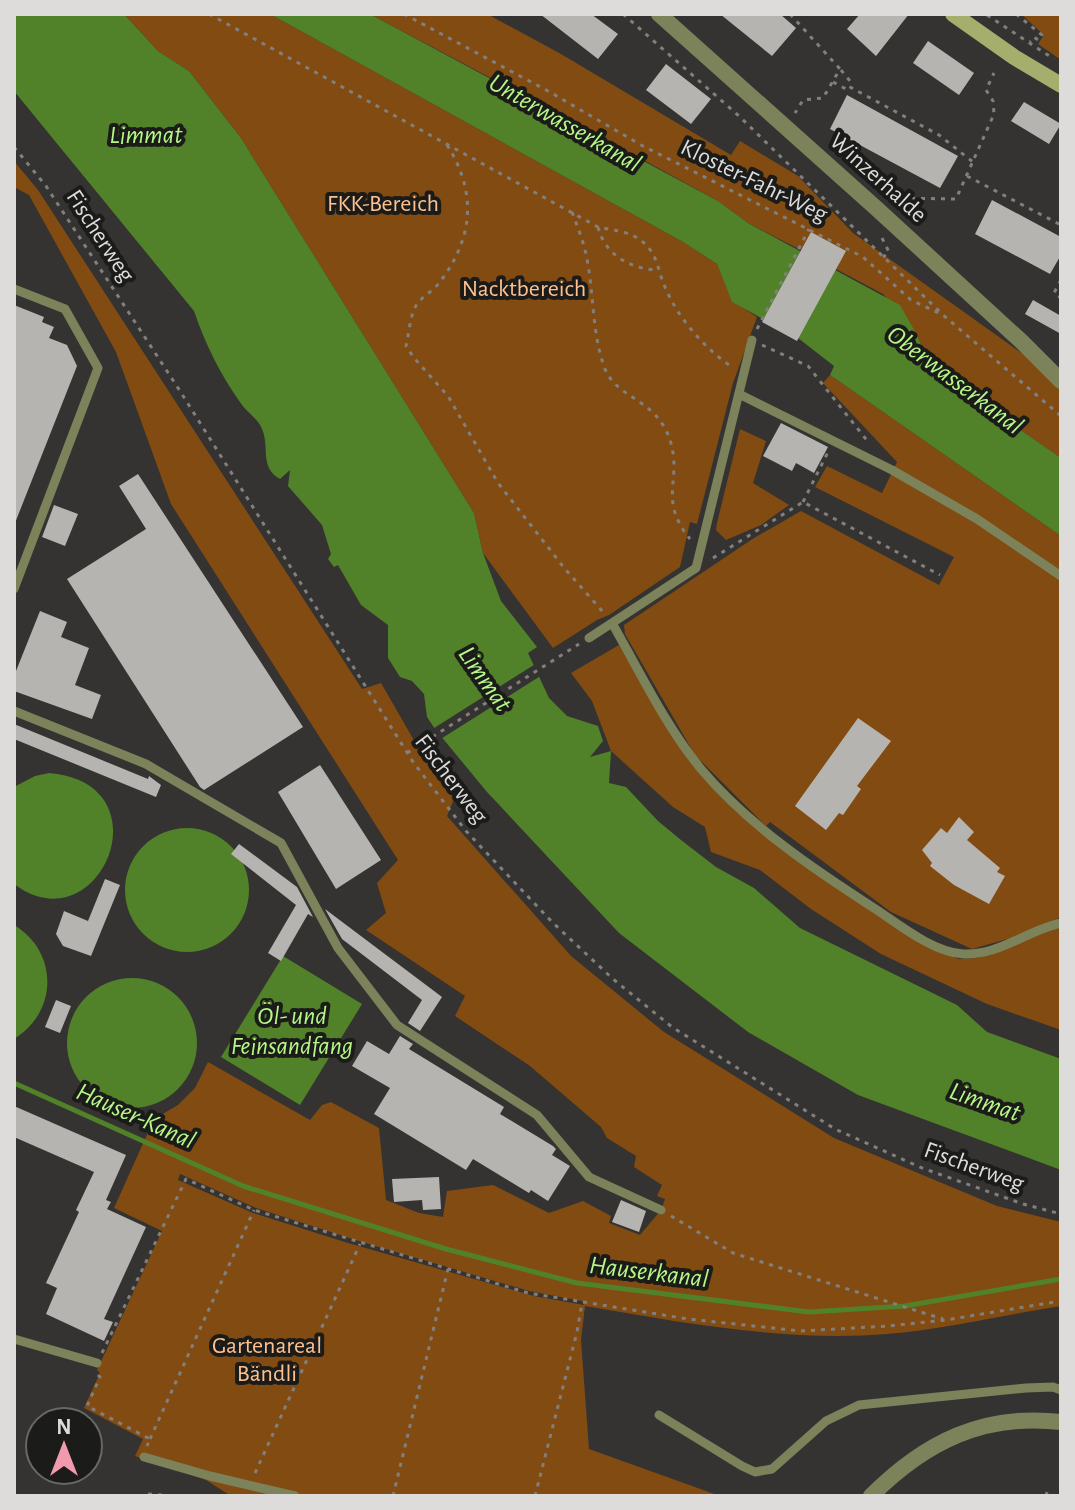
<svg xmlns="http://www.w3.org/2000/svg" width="1075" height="1510" font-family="'Alegreya Sans',sans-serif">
	<rect width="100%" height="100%" fill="#343331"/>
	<path fill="#824b11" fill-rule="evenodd" d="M124,14H270L683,242L717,264L732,301L757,317L733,383L697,524L690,522L680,567L609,615L597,620L553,648L483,553L474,513L241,138L189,71L158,51Z
		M370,14H487L561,54L731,155L740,141L798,176L853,233L1061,381V458L931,368L917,335L883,294L836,269L845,251L801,250L748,223L718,201L600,136Z
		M1021,14H1061V60L1038,44L1044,35Z
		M14,161L38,190L362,689L381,683L419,749L454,799L447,816L571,956L664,1032L834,1138L997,1206L1061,1222V1306C1003,1315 945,1329 887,1334C786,1342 684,1323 585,1306L581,1340L589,1449L720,1496H231L206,1480L135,1456L143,1439L84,1408L100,1373L97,1370L162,1231L114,1208L154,1119L178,1105L195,1088L208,1062L310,1120L322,1105L331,1102L379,1128L386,1200L419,1213L443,1217L447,1191L493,1185L549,1213L583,1201L611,1216L609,1223L640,1235L661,1210L665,1199L657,1196L662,1185L634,1167L636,1156L607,1138L601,1127L530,1066L455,1016L465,996L366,930L386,913L377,883L398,860L171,504L116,352L29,195L14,187ZM180,1174L256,1208L362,1242L529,1291L582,1301L584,1305L534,1296L348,1243L253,1213L178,1180Z
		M830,375L1061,536V917L1011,938L972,949L891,912L770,822L766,826L695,755L625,634L624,625L754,538L801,511L939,585L954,557L815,487L827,466L882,493L897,462L823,383Z
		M740,429L766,441L753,483L789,505L761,525L726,540L716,530L717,523Z
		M619,645L693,766L779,848L849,897L933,948L959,959L978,958L1061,926V1030L987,1004L881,954L811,909L760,870L711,852L705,827L673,807L611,751L592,701L571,673Z"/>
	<path fill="#518129" d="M14,14H124L158,51L189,71L241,138L474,513L483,553L501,601L537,647L528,653L549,698L567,716L598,726L603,741L590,757L611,751L609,783L626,787L658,821L681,840L716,867L754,888L800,928L957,1005L987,1032L1061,1059V1170L858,1095L748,1032L619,933L487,792L435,729L427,717L424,694L412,681L400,677L388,658V625L361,605L338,565L334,567L328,559L331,554L322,525L288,486L290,470L280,479C259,467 270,447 262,429C259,420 248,413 242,405C221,376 205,344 194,311L14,91Z
		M270,14H370L718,201L748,223L900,305L917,335L931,368L1061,458V536L830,375L834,366L798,338L732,302L717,264L683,242Z
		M49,773C169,783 99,948 14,884V787L35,776Z
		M125 890a62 62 0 1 1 124 0a62 62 0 1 1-124 0Z
		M14,925C59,952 58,1012 14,1039Z
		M283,956L362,1004L300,1105L221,1057Z
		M67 1043a65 65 0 1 1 130 0a65 65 0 1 1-130 0Z"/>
	<path fill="#343331" d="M537,663L542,675L439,740L431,730Z"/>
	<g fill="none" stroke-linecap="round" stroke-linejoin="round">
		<path stroke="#518129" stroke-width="5" d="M14,1083L243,1186L446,1249L577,1283L809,1312L905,1306L1061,1279"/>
	</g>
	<path fill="#b6b4b1" d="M540,14H591L618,34L598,59Z
		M720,14H780L796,28L772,56Z
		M860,14H909L876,56L847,29Z
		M928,41L974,73L959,95L913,63Z
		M666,64L711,99L691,124L646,90Z
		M847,95L958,156L940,188L830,129Z
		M1024,102L1061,124L1049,144L1011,121Z
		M992,200L1061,237V255L1050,274L975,234Z
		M811,232L846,251L797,341L762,322Z
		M1033,300L1061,316V334L1025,314Z
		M14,305L44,317L42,322L54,327L49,338L67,345L77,366L15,523Z
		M781,423L828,447L814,473L796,463L792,471L763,456Z
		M138,474L303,727L204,790L200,787L67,579L146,529L119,486Z
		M54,505L78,514L65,546L42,537Z
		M40,611L67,622L61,637L89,648L75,685L101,695L92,719L14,691V676Z
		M858,718L891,741L857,786L861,789L843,815L839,813L826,830L795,806Z
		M14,724L148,779L149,776L161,785L156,797L14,739Z
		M320,765L381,860L336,889L278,792Z
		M959,817L974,832L967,840L1000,868L997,872L1005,876L989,904L954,885L930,866L932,863L922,850L941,828L947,833Z
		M239,844L297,887L313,917L308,914L281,961L268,953L296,905L231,854Z
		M105,879L120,885L91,956L63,946L56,934L64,911L88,921Z
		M325,909L442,997L420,1031L408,1023L422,1000L342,939Z
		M56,1000L71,1006L60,1033L45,1027Z
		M400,1036L413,1044L409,1049L504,1107L500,1114L553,1146L556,1149L552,1155L570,1166L548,1201L531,1190L529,1193L473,1159L466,1170L374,1114L390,1088L352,1066L367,1041L389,1054Z
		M14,1106L126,1155L106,1200L111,1202L107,1209L146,1227L104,1319L113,1322L104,1341L46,1314L57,1288L46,1283L79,1212L76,1210L94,1172L14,1137Z
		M439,1177L441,1209L423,1210L422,1200L394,1202L392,1179Z
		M621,1200L646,1211L639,1232L612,1222Z"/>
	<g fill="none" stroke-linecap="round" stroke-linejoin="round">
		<path stroke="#81807e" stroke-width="3" stroke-dasharray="4 6" stroke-linecap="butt" d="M209,14L598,227C613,230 633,232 644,243C658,255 658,272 665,287C678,318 704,348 732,367
			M404,14L548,91L641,145L863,257L911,300L943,315L1061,416
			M623,14L739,116L941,313
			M790,14L840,69L823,98L803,100L795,113
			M1016,14L1042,35L1038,40L1034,37L1030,42
			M987,15L1054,59
			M841,70L850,81L848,86
			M833,82L846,89L848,86L939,135L973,162
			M447,145C477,192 474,238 439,283C433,291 423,296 417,304C410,314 409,334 406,346L414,358L448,396L498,483L565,569L603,612
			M14,147L46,186L180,391L413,762L466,831L552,922L613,979L672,1027L835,1129L922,1168L1023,1204L1061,1214
			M967,176L1061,225
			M891,198L956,199L994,114L993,101L986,90L994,73
			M572,212C578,228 584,243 587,259C594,295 592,335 605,369C617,399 656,398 670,440C683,481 657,498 690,539
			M598,227C605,255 630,269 658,270
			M882,238L889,252L883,257
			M1061,280L1054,293L1061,298
			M757,329L809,229
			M762,345L808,366L869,443
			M803,502L828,452
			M713,558L803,502L940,575
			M407,753L579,644
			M671,1216L733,1253L943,1319
			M102,1353L186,1179L254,1210L528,1293L688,1319L801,1331L888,1326L946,1320L1061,1301
			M98,1375L100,1377L87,1406L150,1439L147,1446
			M150,1439L254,1210
			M255,1473L360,1244
			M148,1494L174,1496
			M393,1496L448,1269
			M535,1496L577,1332L582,1303
			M712,1496V1495
			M1046,1496L1047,1492"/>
		<path stroke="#7c825a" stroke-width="9" d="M14,289L65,309L98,368L14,589
			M739,394L892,470L977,519L1061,576
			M612,623C640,672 665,725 701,769C749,826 815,870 877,910C901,926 933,952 963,954C998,956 1028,930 1061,923
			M589,638L696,568L752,340
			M14,711L146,764L281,843L338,948L397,1025L537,1115L589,1177L661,1210
			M14,1339L97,1363
			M659,1415L742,1466L755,1472L772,1469L826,1421L859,1405L1026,1388L1053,1387L1061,1390
			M144,1457L210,1476L295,1496"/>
		<path stroke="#7c825a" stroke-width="16" d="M659,14L876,208L1021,341L1061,381
			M871,1496C925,1442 983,1413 1061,1422"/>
		<path stroke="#a5ae6d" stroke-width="16" d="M953,14L1014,57L1061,85"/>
	</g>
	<g text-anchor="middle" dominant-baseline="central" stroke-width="8" stroke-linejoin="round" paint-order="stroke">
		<g font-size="24" fill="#dddcda" stroke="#1b1b1a">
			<text transform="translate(878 178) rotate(42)">Winzerhalde</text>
			<text transform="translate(754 181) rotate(26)">Kloster-Fahr-Weg</text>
			<text transform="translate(100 236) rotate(57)">Fischerweg</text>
			<text transform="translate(451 779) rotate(53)">Fischerweg</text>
			<text transform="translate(974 1167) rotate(20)">Fischerweg</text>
		</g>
		<g font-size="24" fill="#fdc08e" stroke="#1b1b1a">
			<text x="383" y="204">FKK-Bereich</text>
			<text x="524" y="289">Nacktbereich</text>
			<text x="267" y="1346">Gartenareal<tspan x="267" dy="28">Bändli</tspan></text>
		</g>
		<g font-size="26" font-style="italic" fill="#b6f886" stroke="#1b1b1a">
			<text transform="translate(565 123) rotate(30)">Unterwasserkanal</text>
			<text x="146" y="135">Limmat</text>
			<text transform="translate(955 380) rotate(37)">Oberwasserkanal</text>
			<text transform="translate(485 679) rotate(55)">Limmat</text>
			<text x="292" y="1016">Öl- und<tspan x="292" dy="30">Feinsandfang</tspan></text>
			<text transform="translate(985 1102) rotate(19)">Limmat</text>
			<text transform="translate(136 1116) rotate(24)">Hauser-Kanal</text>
			<text transform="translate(649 1272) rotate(7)">Hauserkanal</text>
		</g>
	</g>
	<rect width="1075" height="1510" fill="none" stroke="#dddcda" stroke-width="32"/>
	<g transform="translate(64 1446)"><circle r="38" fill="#1b1b1a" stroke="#696867" stroke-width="2"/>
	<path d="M0-6L14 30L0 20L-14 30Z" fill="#f29aad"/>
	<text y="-12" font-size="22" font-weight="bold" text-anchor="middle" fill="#dddcda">N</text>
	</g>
</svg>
